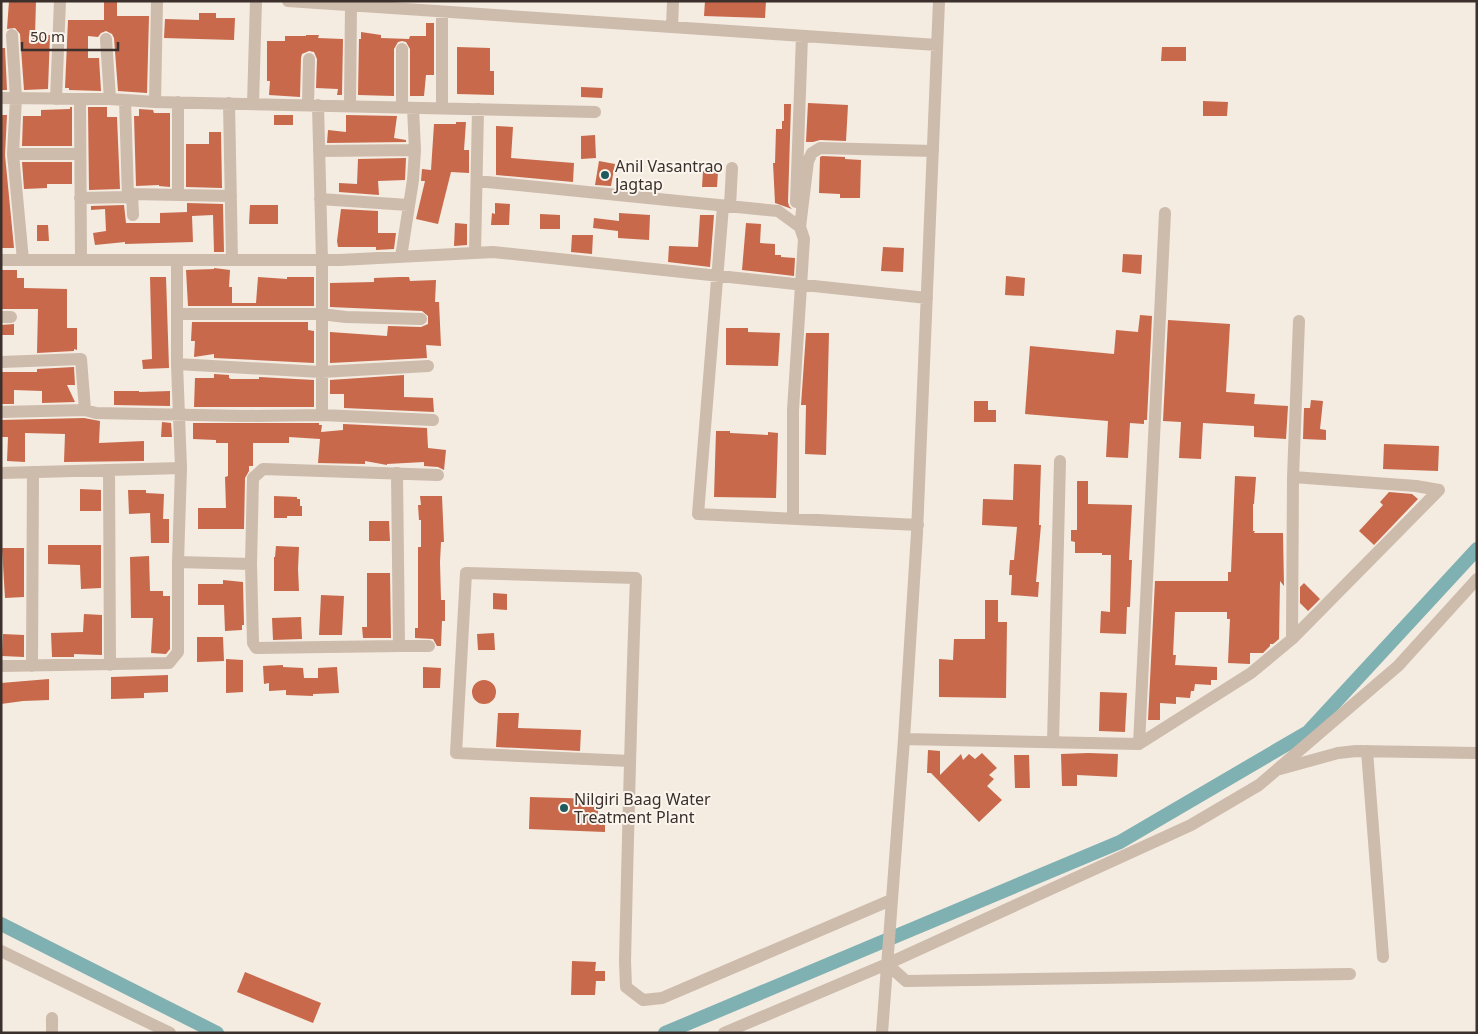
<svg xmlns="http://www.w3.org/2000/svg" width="1478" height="1034" font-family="'Noto Sans',sans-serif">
	<rect width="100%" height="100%" fill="#f4ebe1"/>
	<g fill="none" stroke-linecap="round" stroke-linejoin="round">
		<path stroke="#7fb0b2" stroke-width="14" d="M1,924L217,1033
			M665,1033L1120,842L1308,732L1477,549"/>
	</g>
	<path fill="#c8694b" d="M9,1H36L35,36L50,35L48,89L24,90L20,34L15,28L7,29Z
		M104,1H117V16H149L147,93L118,91L114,38L112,34L106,31L101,33L98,37L88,36V58H99L101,91L69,90V88H65L68,20H104Z
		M705,1H766L765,18L704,16Z
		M199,13H216V18H235L234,40L164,38L165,19L199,20Z
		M426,23H434V75H426L424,96H410V49L406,42L402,41L398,42L394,49V96L358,95L359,39H361V32L381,35V38L409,39L410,36H426Z
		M306,35H319L318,38L343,39L342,95H337L338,89L316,88L317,59L314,52L309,51L302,54L301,58L300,97L269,95L270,81H267V41H285V36H306Z
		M457,47L490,48V71H494V95L457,94Z
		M1162,47H1186V61H1161Z
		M2,48H5L7,90H1Z
		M581,87L603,88L602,98L581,97Z
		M1203,101L1228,102L1227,116H1203Z
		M808,103L848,105L846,141L820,140L813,142H806Z
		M784,104H791L788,202L789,206L792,209L775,203L773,163H775L776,129H782V121H784Z
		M70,107H72V146H22L23,116H41V110L70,109Z
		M88,107H107V117H117L120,189L89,190Z
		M139,109L153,110L154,113H170V187L159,186V185L136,186L134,116H139Z
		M1,115H7L5,155L14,248H1Z
		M274,115H293V125H274Z
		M346,115L397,116L394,138L406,140V142L327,143L328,130L346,132Z
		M456,122H466L464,150H469V173L451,172L438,224L416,219L425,181H421L422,169L431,170L434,124H456Z
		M496,126L513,127L511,158L574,163L573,182L496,175Z
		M209,132H221L222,188L186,187V144H209Z
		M595,135L596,158L581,159V136Z
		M822,156L845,157V159L861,160L860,198H840V194L819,193L820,157Z
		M406,158L405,180L378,181L379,195L339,192V183L357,184L358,159Z
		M599,161L615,164L611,186L595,185Z
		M22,162H72V184H47V188L24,189Z
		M703,171L718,172L717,187H702Z
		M187,203L223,204L224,252H214L213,215L192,216L193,242L125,244V242L95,245L93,233L106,231L105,209L91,210V206L124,205L126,223H160V213L187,212Z
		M495,203L510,204L509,225H491L492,213L495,214Z
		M250,205H278V224H249Z
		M341,209L378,211V233H396L394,249L376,250V247H338L337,241Z
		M619,213L650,215L649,240L618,238V231L593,228L594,218L619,221Z
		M540,214L560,215V229H540Z
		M700,215H714L710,267L668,262L669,246L698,247Z
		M455,223L467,224V245L454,246Z
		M746,223L761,224L760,243L775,244V255H781V257L795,258L794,276L742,270Z
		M37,225H48L49,241H37Z
		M572,235H593L592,254L571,252Z
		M883,247L904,248L903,272L881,271Z
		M1123,254L1142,255L1141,274L1122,272Z
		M214,268L230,270L229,287H232V303H256L258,277L287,279V277H314V306H188L186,270L214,269Z
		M1,270H17V278H24V288L67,289V328H77V350L74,349V351L37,353L38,309H1Z
		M1006,276L1025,278L1024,296L1005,295Z
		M150,277H166L169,368L143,369L142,360L152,359Z
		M399,277H409L410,281L436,280L435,302H439L441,346L426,345L427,358L330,363V332L387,336L388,326L421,327L428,324V316L422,311L330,307V283L374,282V278Z
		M1140,315L1152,316L1147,420H1144V424L1130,423L1128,458L1106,457L1108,421L1025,414L1030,346L1114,354L1116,330L1138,332Z
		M1168,320L1230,324L1226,392L1255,394L1254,404L1288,406L1286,439L1254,437V426L1203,423L1201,459L1179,458L1181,422L1163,421Z
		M192,322H308V330L314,331V363L214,358V354L194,357L195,341H191Z
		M14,324V335H1V325Z
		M726,328H748V332L780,333L778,366L726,365Z
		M806,333H829L826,455L805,454L806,405H801Z
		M74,367L75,385H67L75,402L42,403V391L14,390V404H1V372H37V369Z
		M214,374L229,375V378L231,379H259V377L314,380V407H194L195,378H214Z
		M404,375V397L433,398L434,412L344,408V394H330V380Z
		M114,391H139V392L170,391V406L114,405Z
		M1311,400L1323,401L1320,429L1326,430V440L1303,439L1304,408H1310Z
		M974,401H988V410H996V422H974Z
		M84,418L100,421L99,443L144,441V461L64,462L65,434L25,433V462L7,461L8,437H1V420Z
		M162,422L171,423L172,437H161Z
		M193,423H319V425H322L321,432L343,430V424L427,428L428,448L446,450L444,470L438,467L424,466V462L387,464V465L365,461V464L318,463L320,439L289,437V443H253V466H249V471L245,478L244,529H198V508H226L225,477L228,476V443H216V440L193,439Z
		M716,431H730V433L768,435V432L778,433L776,498L714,497Z
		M1384,444L1439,446L1438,471L1383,469Z
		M1014,464L1041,465L1039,525H1041L1036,582H1039L1038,597L1011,595L1012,575H1009L1010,560H1014L1017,527L982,525L983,499L1013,500Z
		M1235,476L1256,477L1254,504H1253V531H1255L1254,533H1283L1284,586L1280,581L1279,639L1273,644H1270V646L1263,653H1250V664L1228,663L1230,619H1227V612H1175L1173,655H1176L1175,665L1217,667V680H1211V685L1195,684L1194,691H1191L1190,698L1176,697V704L1160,703V720H1148L1155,581H1228V572H1231Z
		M1077,481H1088V504L1132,505L1129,560H1132L1130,607H1127L1126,634L1100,633L1101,611L1110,612L1111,555H1102V553H1075V542L1071,541V530H1077Z
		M80,489L101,490V511H80Z
		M128,490H146V493L164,494L163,519H169V543H151L150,513L129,514Z
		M1389,492L1412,494L1418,499L1374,545L1359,531L1383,505L1380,502Z
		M274,496L297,497V499H300V506H302V516H287V518H274Z
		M420,496H442L444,542H441L440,562L441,600H445V621H442L441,646H437L433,639L415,638V628H418V547H421V520H419L418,505H421Z
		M369,521H389L390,541H369Z
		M48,545H101V588L81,589L80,565L48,564Z
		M276,546L299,547L298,569L299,591H274V557H275Z
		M2,548H24V597L5,598Z
		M149,556L150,591H163V596H170V649L166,654L151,653L153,618H131L130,557Z
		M367,573H390L391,638H363L362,627H367Z
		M223,580L243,582L244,625H242V630L225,631L224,605H198V584H223Z
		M1304,583L1320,599L1308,611L1300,603V587Z
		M493,593L507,594V610L493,609Z
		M321,595L344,596L342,635H319Z
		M985,600H998V622H1007L1006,698L939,697V659L953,660L954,639H985Z
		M84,614L102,615V655L74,654V657H52L51,633L83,632Z
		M301,617L302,639L273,640L272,618Z
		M494,633L495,650H478L477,634Z
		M3,634L24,635V657L2,656Z
		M197,637H223L224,661L197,662Z
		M226,659L243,660V692L226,693Z
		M283,665V667L303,668L304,678H318V668L337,667L339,693L313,694V696L286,695V690L269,691V683L264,684L263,666Z
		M423,667L441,668L440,688H423Z
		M168,675V692L144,693V698L111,699V677Z
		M49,679V700L23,701L1,704V683Z
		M472 692a12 12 0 1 1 24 0a12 12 0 1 1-24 0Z
		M1100,692L1127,693L1125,732L1099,731Z
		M498,713H519L518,728L581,730L580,751L496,747Z
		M928,750L940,751V775L961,754L963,760L969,754L975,759L982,753L997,768L989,775L994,779L987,786L1002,800L979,822L931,773H927Z
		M1088,753L1118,754L1117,777L1077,775V786H1062L1061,754Z
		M1014,755H1029L1030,788H1015Z
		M530,797L598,799V816L605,817V832L529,829Z
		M572,961L596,962L595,971H605V981H596L595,995H571Z
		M245,972L321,1003L313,1023L237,992Z"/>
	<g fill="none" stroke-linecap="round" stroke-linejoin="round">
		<path stroke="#cdbbac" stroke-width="12" d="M288,1L937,45
			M442,12V108
			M672,27L673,1
			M12,35L16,98L13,154L23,260
			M106,39L110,99
			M402,49V107
			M1,98L110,99L155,102L595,112
			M56,99L60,1
			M80,99L81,260
			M125,100L128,197
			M155,102L157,1
			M178,102V195
			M229,103L232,260
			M253,104L256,1
			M308,105L309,59
			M318,105L322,260V415
			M350,106L351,6
			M319,151L415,150
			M13,154H80
			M477,181L778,211L800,227L804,239L793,410V519
			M132,194L133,215
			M80,198L128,197L132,194L231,196
			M320,199L408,205
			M796,202L802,36
			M723,206L698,514L918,525
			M730,206L732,168
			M800,227L808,161L812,153L820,148L933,151
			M475,253L478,109
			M401,257L413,180L415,150L413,108
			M1,260H340L493,252L927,298
			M177,314H321L346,317L421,319
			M1,317H11
			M1,362L81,359L85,410
			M177,364L321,372L428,366
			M1,412L85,410L96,413L245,416L322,415L433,420
			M109,470L110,665
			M1,473L181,468
			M178,562L251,564L253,478L263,469L438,475
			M251,564L253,643L256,648L399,646L397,473
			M1292,639L1293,477L1299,321
			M399,646H429
			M1,666L169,663L178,652V562L181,468L177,364V260
			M32,666L33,472
			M904,739L1139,744L1251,673L1292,639L1439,490L1416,486L1293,477
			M1053,742L1060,461
			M1139,744L1165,213
			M1367,751L1383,957
			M630,761L456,753L466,573L636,578C631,705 628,833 625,961L626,987L643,1000L662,998L891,900
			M1280,769L1338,753L1356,751L1477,753
			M1,951L170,1033
			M887,964L906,981L1350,974
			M52,1018V1033
			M724,1033L887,964L1191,825L1259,785L1398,666L1477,579
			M882,1033L904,739L917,533L939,1"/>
	</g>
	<g fill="#1f5a5e" stroke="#fbf5ee" stroke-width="2">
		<circle cx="605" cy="175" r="5"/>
		<circle cx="564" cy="808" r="5"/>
	</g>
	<g text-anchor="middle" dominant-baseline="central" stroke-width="4" stroke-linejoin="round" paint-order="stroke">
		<g font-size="16" fill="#3b302b" stroke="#fbf5ee" text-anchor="start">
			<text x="615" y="166">Anil Vasantrao<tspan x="615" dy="18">Jagtap</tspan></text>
			<text x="574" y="799">Nilgiri Baag Water<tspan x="574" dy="18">Treatment Plant</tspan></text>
		</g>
	</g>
	<rect width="1478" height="1034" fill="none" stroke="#3b302b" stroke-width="5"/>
	<path d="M22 42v8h96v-8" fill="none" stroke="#3b302b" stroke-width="2.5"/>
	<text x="30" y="42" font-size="15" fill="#3b302b" stroke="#fbf5ee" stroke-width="4" paint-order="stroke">50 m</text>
</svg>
